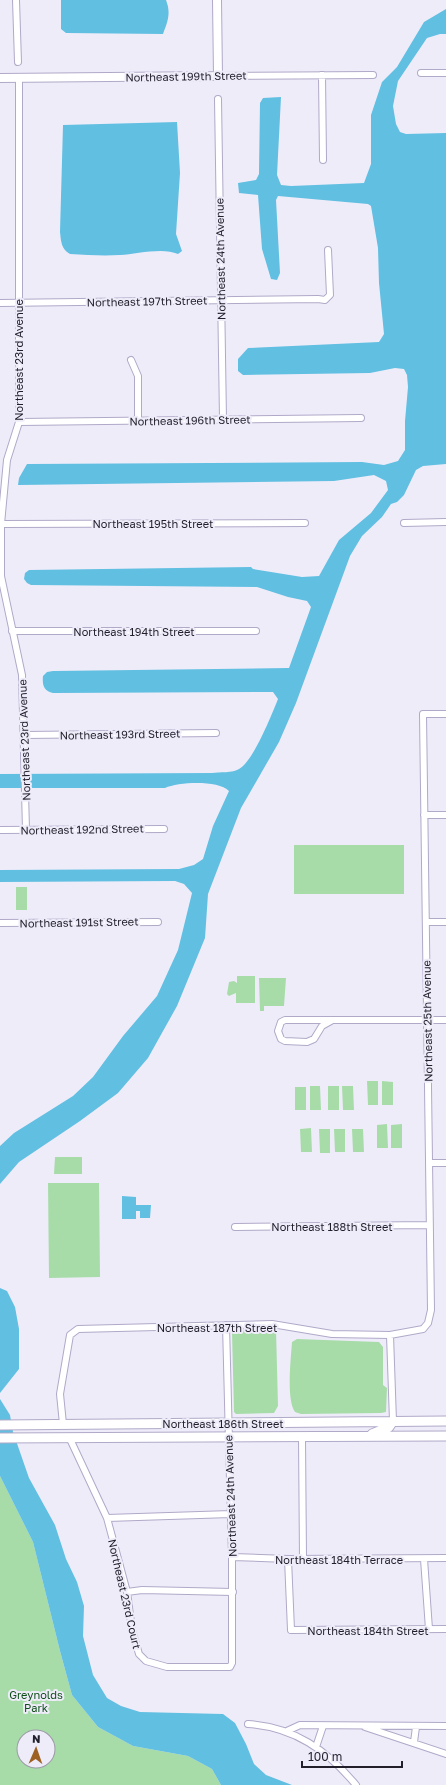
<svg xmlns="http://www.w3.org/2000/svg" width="446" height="1785" font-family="'Golos Text',sans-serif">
	<rect width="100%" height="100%" fill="#efecfa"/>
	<path fill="#a7dca9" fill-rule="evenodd" d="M294,845H404V894H294Z
		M16,887H27V910H16Z
		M237,976H255V1003H236V993L229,996L227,994L229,982L234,981L237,983Z
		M259,978H286L284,1006H264V1011H260Z
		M367,1081H378V1105H368Z
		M382,1081L393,1082V1105H382Z
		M310,1086H320L321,1110H310Z
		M328,1086H339V1110H328Z
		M342,1086H353L354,1110H343Z
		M295,1087H306V1110H295Z
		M387,1124L388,1148H377V1125Z
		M402,1124V1148H391V1125Z
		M311,1128L312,1152H301L300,1129Z
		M319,1129H330V1153H320Z
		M334,1129H345V1152H335Z
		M352,1129H363L364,1152H353Z
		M55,1157H82V1174H54Z
		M48,1183H99L100,1277L49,1278Z
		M234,1328L276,1329L278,1406L274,1413L236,1414L234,1412L232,1333Z
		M297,1339L379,1342L383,1347V1385L387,1388L386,1412L381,1413L301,1414L295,1412C286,1400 291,1358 292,1342Z
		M0,1476L33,1542L60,1651L72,1695L98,1727L133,1746L188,1756L212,1769L221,1785H0ZM24,1737H48V1761H24Z"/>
	<path fill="#61bfe1" d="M61,0H166C171,13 168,21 163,34L66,33L61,29Z
		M446,9V34H440L427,38L398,81L393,106L396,124L400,132L406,134L446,133V464L423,466L416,470L404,495L397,502L391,504L382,517L362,536L350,556L296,703L279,742L241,808L208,894L205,938L177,1006L148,1058L118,1093L80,1121L19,1162L0,1184V1146L14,1133L73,1096L93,1077L123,1036L157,996L178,950L192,893L184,884L175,881L0,882V870L179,869L194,865L203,859L213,826L229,791C218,780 179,782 165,788H0V774L212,773C219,772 233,773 239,769C253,762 272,714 278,699L273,692L53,693C44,691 42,685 43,676L47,672L53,671L289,668L311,607L307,601L288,597L257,587L31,585L27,583L24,579L25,573L29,570L251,567L253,569L302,577L319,576L339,540L371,513L388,490L386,481L374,475L334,481L18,485L19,478L27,464L362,462L384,465L398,461L405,450V421L408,387L407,375L404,369L395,368L370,373L243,375L238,371V359L248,348L379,342L384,334L379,283L378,248L371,206L368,204L278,196L276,200L280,273L277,280L271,279L262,249L258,195L239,193L238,183L256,180L259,174L260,103L263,98L281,97L277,175L281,185L291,186L364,183L371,164V115L382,82L397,67L424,22Z
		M177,122L180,173L176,234L182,251L178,254C163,247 136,254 120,255C103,256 87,255 70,254C61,249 61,241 60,232L63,125Z
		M122,1196L136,1197V1205H151L150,1218H140V1211H136V1219H122Z
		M0,1288L7,1291L15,1307L19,1329V1369L0,1393Z
		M0,1399L10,1415L13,1432L29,1478L55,1525L66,1559L77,1582L84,1606L83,1636L93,1675L107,1698L121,1706L140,1712L223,1714L235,1723L246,1744L254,1764L266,1775L292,1785H221L212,1769L188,1756L133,1746L98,1727L72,1695L60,1651L33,1542L0,1476Z"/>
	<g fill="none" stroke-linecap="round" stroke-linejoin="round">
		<defs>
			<path id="street" d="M16,0L18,62
				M421,73H446
				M322,75L323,160
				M218,76L373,75
				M19,78V422L7,460L1,524V576L22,675L26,830
				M218,99L223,419
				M0,303L318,299L325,300L330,295L328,250
				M131,360L138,376V421
				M19,422L361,418
				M404,523L446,522
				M1,524L305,523
				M12,631H256
				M24,735L216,733
				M424,815H446
				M0,830L164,829
				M426,922H446
				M0,923L158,922
				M331,1021L322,1026L314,1039L307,1042L285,1041L281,1039L278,1031L281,1022L285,1020H446
				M429,1163H446
				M235,1227L429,1225
				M390,1335L393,1421
				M63,1424L60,1394L70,1335L78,1329L272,1324L332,1334L390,1335L423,1329L428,1323L431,1310L423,714H446
				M302,1437L303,1559
				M70,1439L107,1518L127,1592L132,1630L139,1654L146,1661L167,1667H230L232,1663V1557L226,1325
				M107,1518L231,1514
				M232,1557L288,1559L446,1558
				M288,1559L291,1630L446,1629
				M424,1559L429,1629
				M127,1592L142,1590L233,1592
				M248,1724C294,1727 327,1750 356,1785
				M365,1727L446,1754
				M287,1731L300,1725L446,1726
				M414,1742L416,1727
				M316,1747L323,1726"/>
			<path id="secondary" d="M0,78L218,76L217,0"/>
			<path id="primary" d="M0,1425L446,1421
				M372,1434L389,1427L393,1421
				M0,1438L446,1436"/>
		</defs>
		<use href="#street" stroke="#b0a9c8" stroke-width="8"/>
		<use href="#secondary" stroke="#b0a9c8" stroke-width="10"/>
		<use href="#primary" stroke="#b0a9c8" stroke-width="11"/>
		<use href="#street" stroke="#fff" stroke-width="6"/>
		<use href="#secondary" stroke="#fff" stroke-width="8"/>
		<use href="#primary" stroke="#fff" stroke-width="9"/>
	</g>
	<g text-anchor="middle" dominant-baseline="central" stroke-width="4" stroke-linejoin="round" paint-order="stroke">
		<g font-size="11" fill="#221f2b" stroke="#efecfa">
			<text transform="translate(186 76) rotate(-1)">Northeast 199th Street</text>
			<text transform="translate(220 259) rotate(-91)">Northeast 24th Avenue</text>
			<text transform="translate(147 301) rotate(-1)">Northeast 197th Street</text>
			<text transform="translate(18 360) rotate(-90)">Northeast 23rd Avenue</text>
			<text transform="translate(190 420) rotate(-1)">Northeast 196th Street</text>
			<text x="153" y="523">Northeast 195th Street</text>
			<text x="134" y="631">Northeast 194th Street</text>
			<text transform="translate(120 734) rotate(-1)">Northeast 193rd Street</text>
			<text transform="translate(24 740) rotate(-92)">Northeast 23rd Avenue</text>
			<text transform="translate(82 829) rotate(-1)">Northeast 192nd Street</text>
			<text transform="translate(79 922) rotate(-1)">Northeast 191st Street</text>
			<text transform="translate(427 1021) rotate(-91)">Northeast 25th Avenue</text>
			<text x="332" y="1226">Northeast 188th Street</text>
			<text x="217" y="1327">Northeast 187th Street</text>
			<text x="223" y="1423">Northeast 186th Street</text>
			<text transform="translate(230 1496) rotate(-92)">Northeast 24th Avenue</text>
			<text x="339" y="1559">Northeast 184th Terrace</text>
			<text transform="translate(125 1594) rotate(77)">Northeast 23rd Court</text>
			<text x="368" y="1630">Northeast 184th Street</text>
		</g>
		<g font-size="11" fill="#0e4e18" stroke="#efecfa">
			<text x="36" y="1694">Greynolds<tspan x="36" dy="13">Park</tspan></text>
		</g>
	</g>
	<g transform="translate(36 1749) rotate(2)"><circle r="19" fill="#efecfa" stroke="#9d9aa7"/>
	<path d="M0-3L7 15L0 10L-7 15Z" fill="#9d6124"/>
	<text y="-6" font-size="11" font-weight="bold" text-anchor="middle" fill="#221f2b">N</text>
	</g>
	<path d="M302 1761v6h100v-6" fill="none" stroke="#221f2b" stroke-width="2"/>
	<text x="308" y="1761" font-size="12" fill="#221f2b" stroke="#efecfa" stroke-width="3" paint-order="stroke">100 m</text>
</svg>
